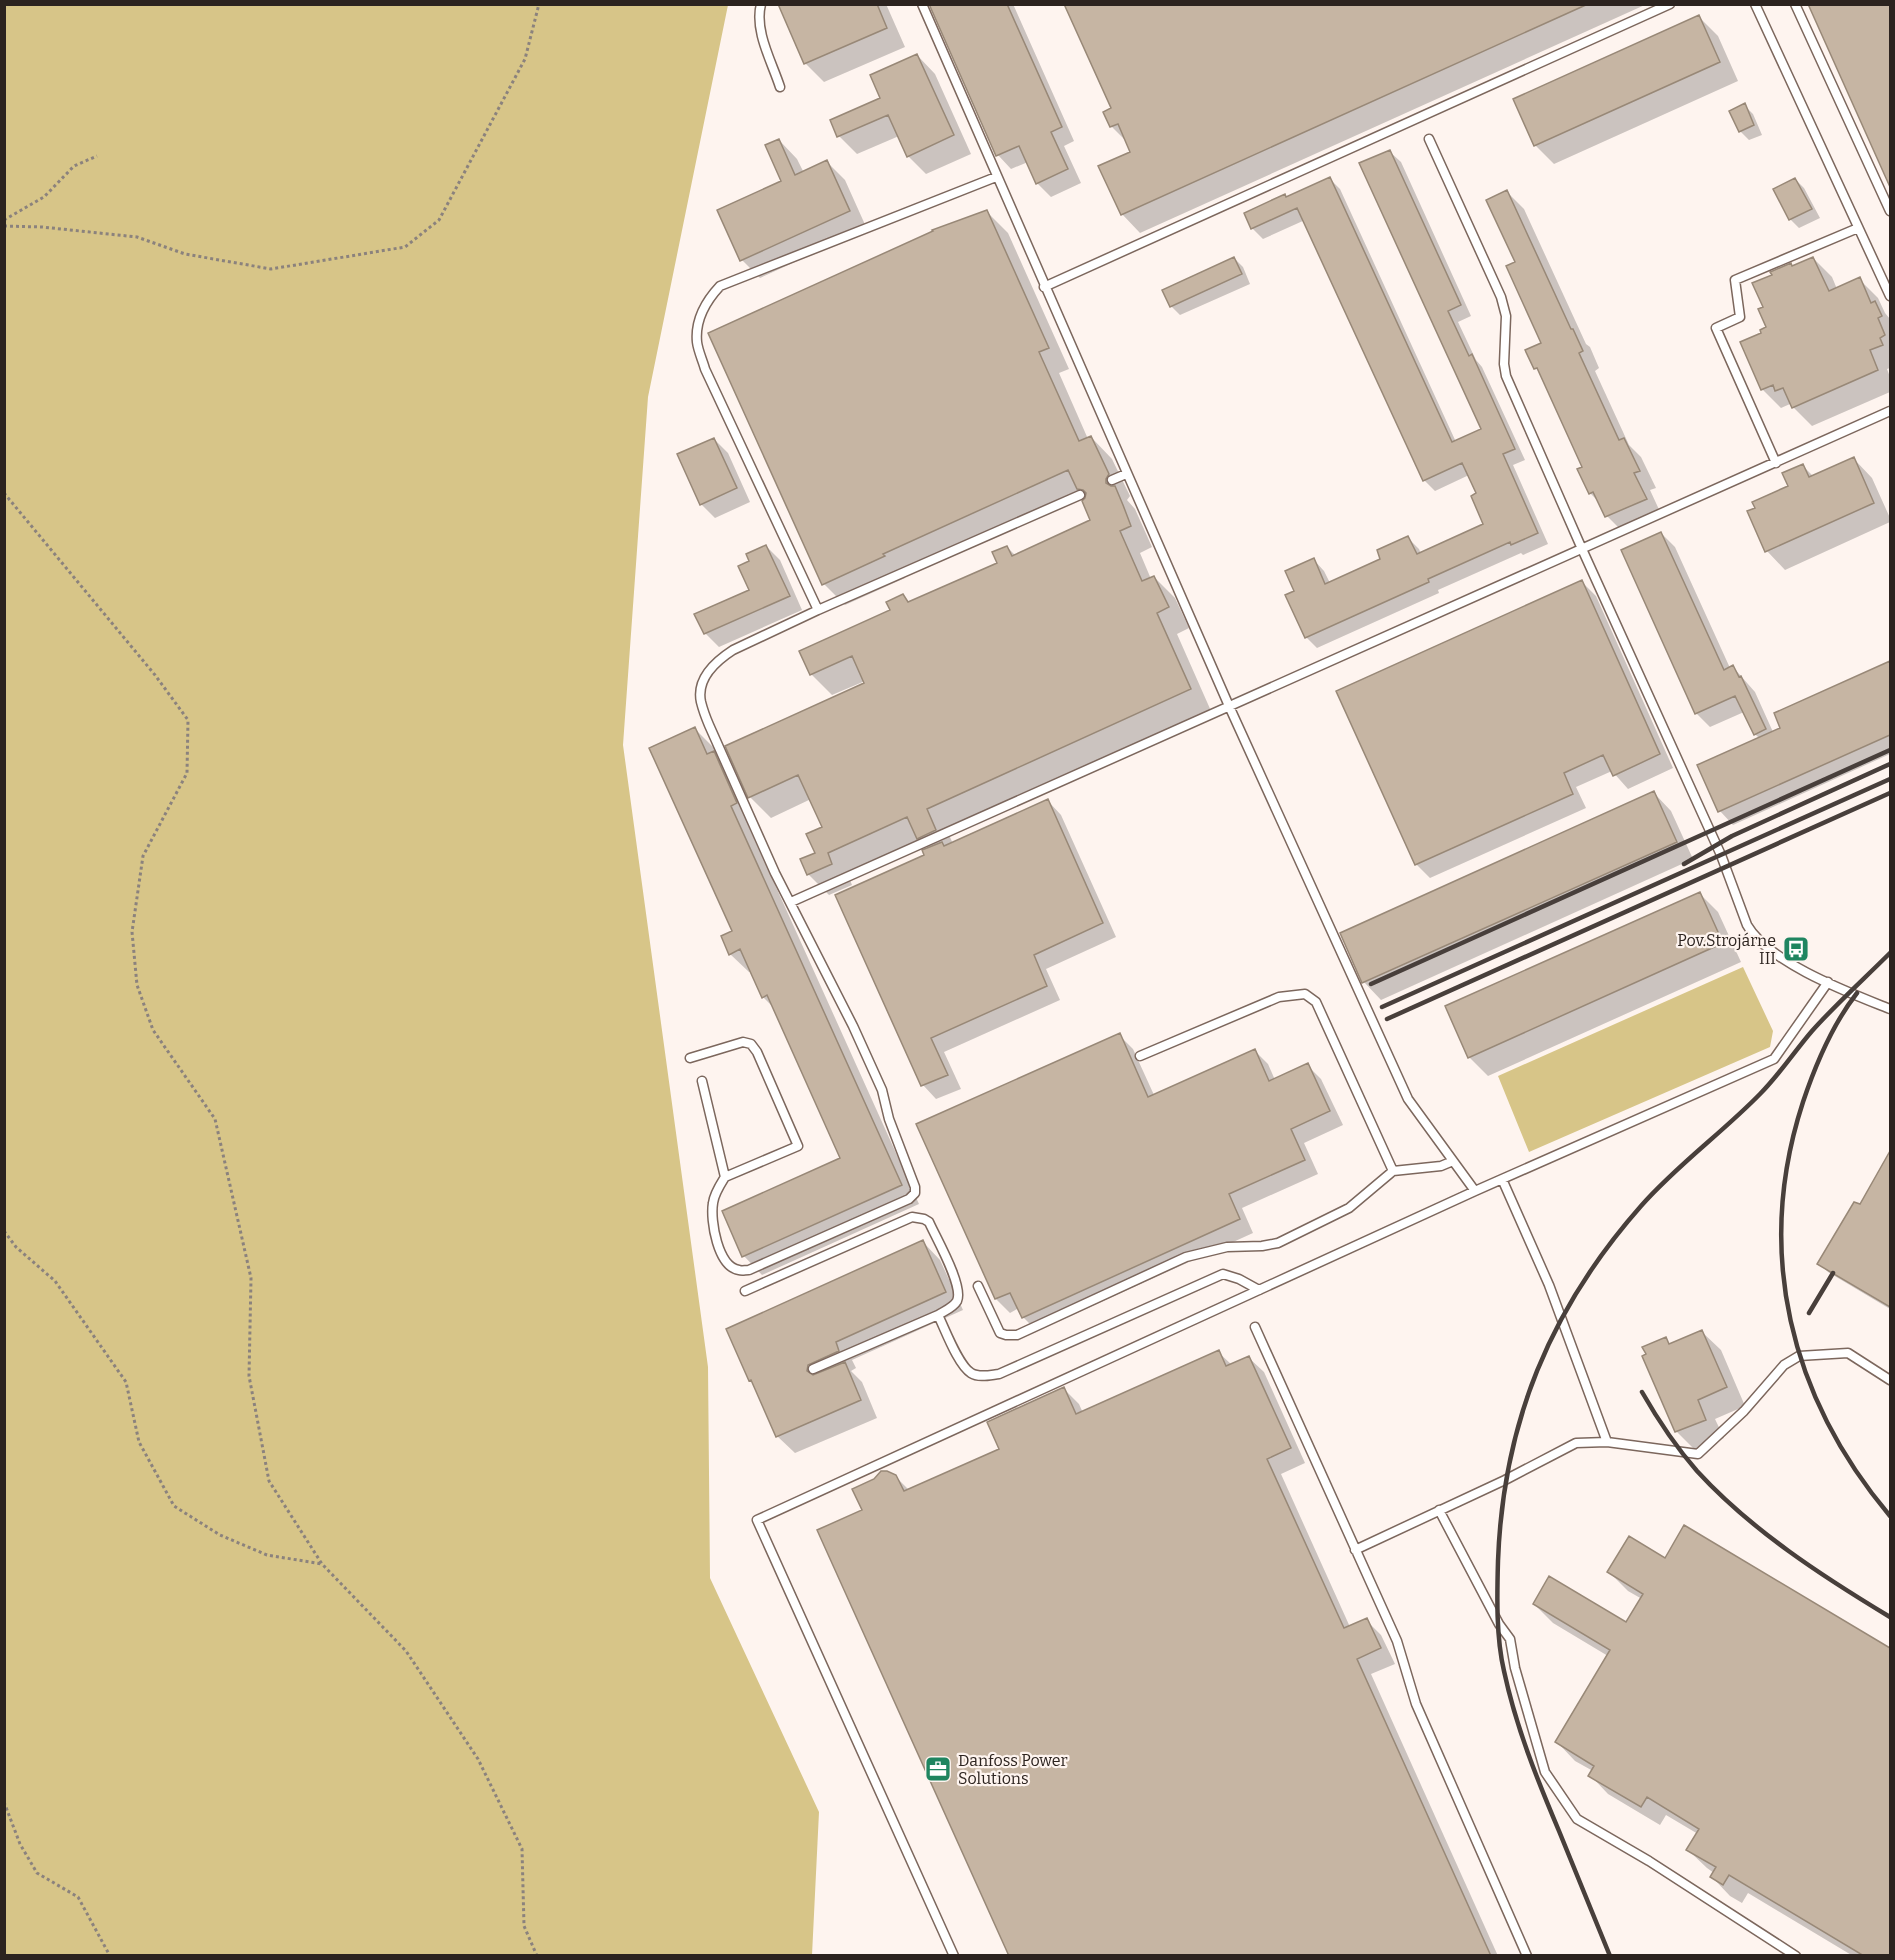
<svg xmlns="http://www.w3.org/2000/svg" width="1895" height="1960" font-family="Bitter,serif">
	<rect width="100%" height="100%" fill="#fef4ef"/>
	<path fill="#d7c588" d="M5,4L728,5L648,397L623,745L708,1367L710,1578L819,1812L812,1955H5Z
		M1743,967L1773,1031L1770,1047L1529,1152L1498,1076Z"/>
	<path fill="#0003" d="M779,4H886L905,47L824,82L806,64Z
		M930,4H1013L1074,141L1064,146L1081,183L1051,197L1037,183L1028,162L1011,169L998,155Z
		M1066,4H1647L1140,233L1122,214L1132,152L1128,143L1111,126L1113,109Z
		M1810,4H1890V184Z
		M1699,17L1718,36L1738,81L1554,164L1535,145Z
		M917,55L935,74L971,154L926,174L908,156L899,136L857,154L839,136L882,99Z
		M1744,105L1753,114L1762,135L1749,140L1740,131Z
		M779,140L797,159L804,173L827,162L845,180L867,229L760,278L742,260L783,182Z
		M1390,152L1401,162L1471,316L1458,322L1476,360L1482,367L1525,460L1513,465L1548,544L1523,555L1521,553L1438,590L1439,593L1317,648L1306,637L1296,592L1314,560L1324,571L1330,583L1382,559L1408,538L1419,549L1421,554L1485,525L1478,494L1469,475L1435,491L1424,480L1305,220L1263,239L1252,228L1287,198L1330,179L1340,189L1456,442L1483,430Z
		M1795,179L1804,188L1820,218L1799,228L1790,219L1775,190Z
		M1507,192L1524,209L1586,344L1590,347L1599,368L1595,371L1629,445L1641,457L1656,488L1650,490L1662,516L1624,533L1607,516L1601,504L1590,493L1584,468L1541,373L1536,368L1543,344L1517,263Z
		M987,212L1008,233L1069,369L1059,373L1088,439L1091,437L1112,459L1130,496L1127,500L1135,509L1152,547L1140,553L1151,579L1154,577L1175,598L1189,628L1177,634L1211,711L947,830L953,844L1048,801L1061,815L1116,937L1046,969L1060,1000L944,1052L961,1089L936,1099L923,1085L837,896L926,856L929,849L922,841L848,875L852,885L829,895L808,874L824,828L811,799L771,818L750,797L866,684L865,681L832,695L811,674L892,611L903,596L910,603L999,563L1007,547L1016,556L1092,521L1087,497L1083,493L903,575L905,578L845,605L824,584Z
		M1234,258L1243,267L1250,284L1180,315L1171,306Z
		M1813,258L1832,277L1837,289L1859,279L1878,298L1885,313L1890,319V368L1887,369L1890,377V392L1812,426L1790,404L1781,408L1762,389L1763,334L1768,328L1765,308L1793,267Z
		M714,439L728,453L750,502L715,518L701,504Z
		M1854,459L1872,478L1890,518V522L1785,570L1767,551L1790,487L1802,465L1814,477Z
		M1661,533L1675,547L1730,668L1733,667L1755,692L1773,732L1782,728L1776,713L1890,662V754L1733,825L1720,811L1760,739L1755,734L1744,712L1710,727L1696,713Z
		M766,546L780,560L802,610L719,647L705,633L751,591V562Z
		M1582,582L1596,596L1673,768L1628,789L1612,771L1576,787L1586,808L1430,878L1416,864Z
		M695,729L714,748L718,758L732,772L754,822L748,825L919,1204L762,1275L744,1256L842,1159L774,1008L763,997L752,971L749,972L730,954L734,932Z
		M1654,793L1671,811L1693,859L1381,1000L1364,982L1342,934Z
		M1700,894L1718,912L1741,962L1488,1076L1469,1057Z
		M1119,1035L1133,1049L1154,1095L1254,1050L1268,1064L1275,1080L1307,1065L1321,1079L1343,1125L1304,1143L1318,1174L1242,1208L1253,1233L1037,1331L1023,1317L1019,1308L1010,1313L996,1299L918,1125Z
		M1890,1154V1309L1828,1272L1819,1263L1860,1206Z
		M923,1242L940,1260L963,1310L852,1360L856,1368L851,1371L862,1382L877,1418L795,1453L777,1436L755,1385L750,1380Z
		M1702,1332L1721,1350L1745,1406L1715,1419L1724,1438L1695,1450L1677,1432L1644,1357L1665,1339L1671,1345Z
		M1218,1352L1232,1365L1249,1358L1264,1372L1305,1463L1281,1474L1350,1627L1366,1620L1381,1635L1395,1664L1371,1674L1498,1956H1011L864,1511L895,1476L909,1490L1001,1449L1064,1389L1079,1404L1083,1413Z
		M1685,1527L1890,1650V1956H1853L1748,1893L1742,1903L1730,1896L1712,1877L1714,1873L1707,1868L1688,1850L1698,1834L1666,1815L1660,1825L1608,1794L1590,1775L1593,1771L1575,1761L1557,1742L1608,1656L1553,1623L1534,1604L1627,1624L1642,1599L1628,1591L1609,1572L1665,1560Z"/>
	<path fill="#c6b5a3" stroke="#988877" stroke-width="1.5" d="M778,4H877L887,28L804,64Z
		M929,4H1007L1062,127L1051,132L1068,169L1036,184L1019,146L996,156Z
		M1064,4H1588L1121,215L1098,166L1130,152L1118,124L1110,127L1103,112L1111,108Z
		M1808,4H1890V187Z
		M1699,15L1720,62L1534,146L1513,99Z
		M917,54L954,135L907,157L888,115L837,137L830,120L880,98L870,75Z
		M1745,103L1754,125L1739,132L1729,111Z
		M779,139L795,175L827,160L850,211L740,261L717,210L781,181L765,145Z
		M1390,150L1461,305L1448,311L1469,356L1472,354L1515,449L1503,454L1538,533L1511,545L1510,542L1428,579L1429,582L1305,638L1285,595L1294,591L1285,571L1314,558L1325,584L1380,559L1377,550L1408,536L1417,554L1483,524L1471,496L1476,493L1462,463L1423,481L1297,208L1251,229L1244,213L1285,194L1286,197L1330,177L1452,442L1481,429L1359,163Z
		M1795,178L1812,209L1789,220L1773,189Z
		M1507,190L1571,329H1573L1583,351L1579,353L1619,440L1624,438L1640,471L1634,473L1647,499L1605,517L1593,492L1589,494L1577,469L1582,467L1537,368L1534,369L1525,350L1541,343L1506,266L1515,262L1486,200Z
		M987,210L1049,348L1039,352L1079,441L1091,436L1109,474L1106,479V483L1111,486H1115L1123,505L1131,526L1120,531L1142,581L1154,576L1169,607L1157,613L1191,689L927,809L936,830L917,839L907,817L828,853L832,864L807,875L800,859L815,853L806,834L822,827L798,775L748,798L725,746L864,683L852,656L810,675L799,651L890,610L886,602L903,594L908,602L997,563L992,552L1007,546L1012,556L1090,520L1082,501L1085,498L1086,493L1083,490L1077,489L1068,470L883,554L885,556L822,585L708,333L933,231L932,230Z
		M1234,257L1242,274L1170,307L1162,290Z
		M1813,257L1829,291L1860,277L1871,303L1875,301L1882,316L1878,318L1885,335L1880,338L1883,345L1870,350L1878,370L1792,408L1783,388L1775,391L1773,385L1761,390L1740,342L1761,333L1760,330L1766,327L1758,309L1763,307L1752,283L1772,275L1770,272L1791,263L1792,266Z
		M714,438L737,488L700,505L677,454Z
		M1854,457L1874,503L1765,552L1747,511L1755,508L1752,502L1788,486L1782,473L1803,464L1809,477Z
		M1661,532L1724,670L1733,665L1739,677L1741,676L1766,729L1754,735L1735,696L1695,714L1621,550Z
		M766,545L790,596L704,634L694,614L749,590L738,566L749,561L746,554Z
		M1582,580L1660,754L1613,776L1603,755L1564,773L1573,794L1415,865L1336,691Z
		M1890,661V735L1718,812L1697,765L1780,728L1774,713Z
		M695,727L707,754L714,751L737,803L731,806L902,1185L742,1257L722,1211L840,1158L767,995L762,998L740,949L729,955L721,936L732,931L649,748Z
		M1654,791L1677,842L1362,983L1340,933Z
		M1048,799L1103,923L1034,955L1047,986L931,1038L948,1075L921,1086L835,895L924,855L922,850L942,842L944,846Z
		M1700,892L1723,943L1468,1058L1445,1006Z
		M1120,1033L1148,1097L1255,1049L1269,1081L1308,1063L1330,1111L1291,1129L1305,1160L1229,1194L1240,1219L1022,1318L1010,1293L995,1299L916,1124Z
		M1890,1151V1307L1817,1264L1854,1202L1860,1204Z
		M923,1240L946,1292L836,1342L839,1351L808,1365L807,1371L813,1375L845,1362L861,1400L776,1437L751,1380L749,1381L726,1329Z
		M1702,1330L1727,1387L1698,1400L1706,1420L1675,1432L1642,1356L1646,1354L1642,1347L1666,1337L1669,1344Z
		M1219,1350L1226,1366L1249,1356L1291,1448L1267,1459L1344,1628L1367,1618L1381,1648L1357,1659L1491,1956H1009L817,1530L862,1510L852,1489L874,1479L881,1471H887L896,1475L904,1491L999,1449L987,1422L1064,1387L1076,1414Z
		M1684,1525L1890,1648V1956H1864L1729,1875L1723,1885L1710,1877L1716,1867L1686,1850L1699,1829L1647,1797L1641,1807L1588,1776L1594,1766L1555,1742L1610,1650L1533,1604L1549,1576L1626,1622L1643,1594L1607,1572L1629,1536L1665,1558Z"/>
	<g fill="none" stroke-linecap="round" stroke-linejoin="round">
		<defs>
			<path id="lane" d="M761,4C754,31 772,62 780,87
				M922,4L1229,706L1408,1099L1475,1191
				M1755,4L1890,296
				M1795,4L1890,211
				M1429,139L1501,297L1506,316L1504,364L1506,376L1582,549L1721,855L1747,925C1769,963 1850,993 1890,1009
				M1044,287L1670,4
				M1776,463L1716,328L1740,317L1735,280L1858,228
				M1112,480L1126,474
				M818,610L705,369C703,361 698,351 697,342C695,321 706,301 720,286L996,177
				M791,902L1890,411
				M1140,1056L1279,997L1305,994L1316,1002L1393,1171
				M690,1058L743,1042L751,1044L757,1052L798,1146L725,1177C720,1185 714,1194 713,1203C710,1221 718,1267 739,1270C742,1271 745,1270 749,1270L909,1199L915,1193V1187L889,1119L882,1090L853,1026L775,873L709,725C706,718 703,710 701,702C696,679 716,661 733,650L818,610L1080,495
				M702,1081L725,1177
				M1502,1179L1549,1285L1607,1442
				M978,1286L1000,1333L1006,1335H1017L1186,1257L1227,1247L1262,1246L1278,1243L1349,1208L1393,1171L1441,1166L1453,1161
				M745,1291L912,1217L924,1219L929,1222C936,1238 964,1286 957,1301C953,1308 944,1311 938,1315
				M1255,1327L1397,1641L1416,1704L1527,1956
				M813,1369L938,1315C945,1329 958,1365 971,1373C979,1378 990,1375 999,1374L1223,1274L1239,1279L1259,1290
				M1439,1510L1499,1624L1510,1639L1515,1668L1545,1772L1577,1819L1649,1861L1796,1956
				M1355,1550L1505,1480L1576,1443L1607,1442L1698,1454L1744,1411L1784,1365L1799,1356L1848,1353L1890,1380
				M954,1956L757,1520L1475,1191L1774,1059L1828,982"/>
		</defs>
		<use href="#lane" stroke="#7c675d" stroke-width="11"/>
		<path stroke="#8b827d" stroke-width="3" stroke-dasharray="3 3" stroke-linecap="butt" d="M4,220L44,197L74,166L97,156
			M4,226L42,227L137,237L185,254L271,269L405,247L439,220L525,59L539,4
			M4,493L155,675L188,720L187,773L143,856L132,932L137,985L153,1030L215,1119L251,1278L249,1376L269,1481L322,1564L406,1651L478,1759L522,1849L524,1926L537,1956
			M4,1231L16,1247L55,1281L126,1382L139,1442L174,1506L220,1535L267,1555L322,1564
			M4,1802L20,1844L37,1873L78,1897L110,1956"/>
		<use href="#lane" stroke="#fff" stroke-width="8"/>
		<path stroke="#483f3b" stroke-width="4.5" d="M1684,864L1732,836L1890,764
			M1371,984L1890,750
			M1857,993C1832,1025 1816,1063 1803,1102C1754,1252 1790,1397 1890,1516
			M1382,1007L1890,779
			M1387,1019L1890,793
			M1809,1313L1833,1273
			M1642,1392C1658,1420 1676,1447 1697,1471C1751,1530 1822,1576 1890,1617
			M1610,1956C1593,1914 1576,1873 1559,1831C1537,1779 1516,1727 1504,1671C1496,1637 1497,1596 1498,1561C1503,1423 1550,1309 1641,1206C1677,1165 1722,1133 1760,1094C1779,1075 1794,1052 1812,1031C1837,1003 1864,979 1890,953"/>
	</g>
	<defs>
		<symbol id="bus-square" viewBox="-11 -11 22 22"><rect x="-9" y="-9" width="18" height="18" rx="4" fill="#1f8560" stroke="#fef4ef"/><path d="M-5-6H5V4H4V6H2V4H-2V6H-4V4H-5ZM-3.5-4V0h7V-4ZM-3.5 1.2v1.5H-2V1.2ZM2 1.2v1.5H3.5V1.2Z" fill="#fff"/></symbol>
		<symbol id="office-square" viewBox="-11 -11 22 22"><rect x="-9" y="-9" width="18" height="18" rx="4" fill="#1f8560" stroke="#fef4ef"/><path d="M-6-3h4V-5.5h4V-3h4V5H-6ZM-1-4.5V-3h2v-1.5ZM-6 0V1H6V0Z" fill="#fff"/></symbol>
	</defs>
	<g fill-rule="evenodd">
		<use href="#bus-square" x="1781" y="934" width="30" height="30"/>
		<use href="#office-square" x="923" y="1754" width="30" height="30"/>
	</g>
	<g text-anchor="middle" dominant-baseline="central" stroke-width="4.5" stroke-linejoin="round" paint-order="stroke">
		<g font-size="16" fill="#2c231f" stroke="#fef4ef" text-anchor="end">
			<text x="1776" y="940">Pov.Strojárne<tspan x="1776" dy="18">III</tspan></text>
			<text x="958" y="1760" text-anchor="start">Danfoss Power<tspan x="958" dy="18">Solutions</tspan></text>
		</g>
	</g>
	<rect width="1895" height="1960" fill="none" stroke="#2c231f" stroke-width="12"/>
</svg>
